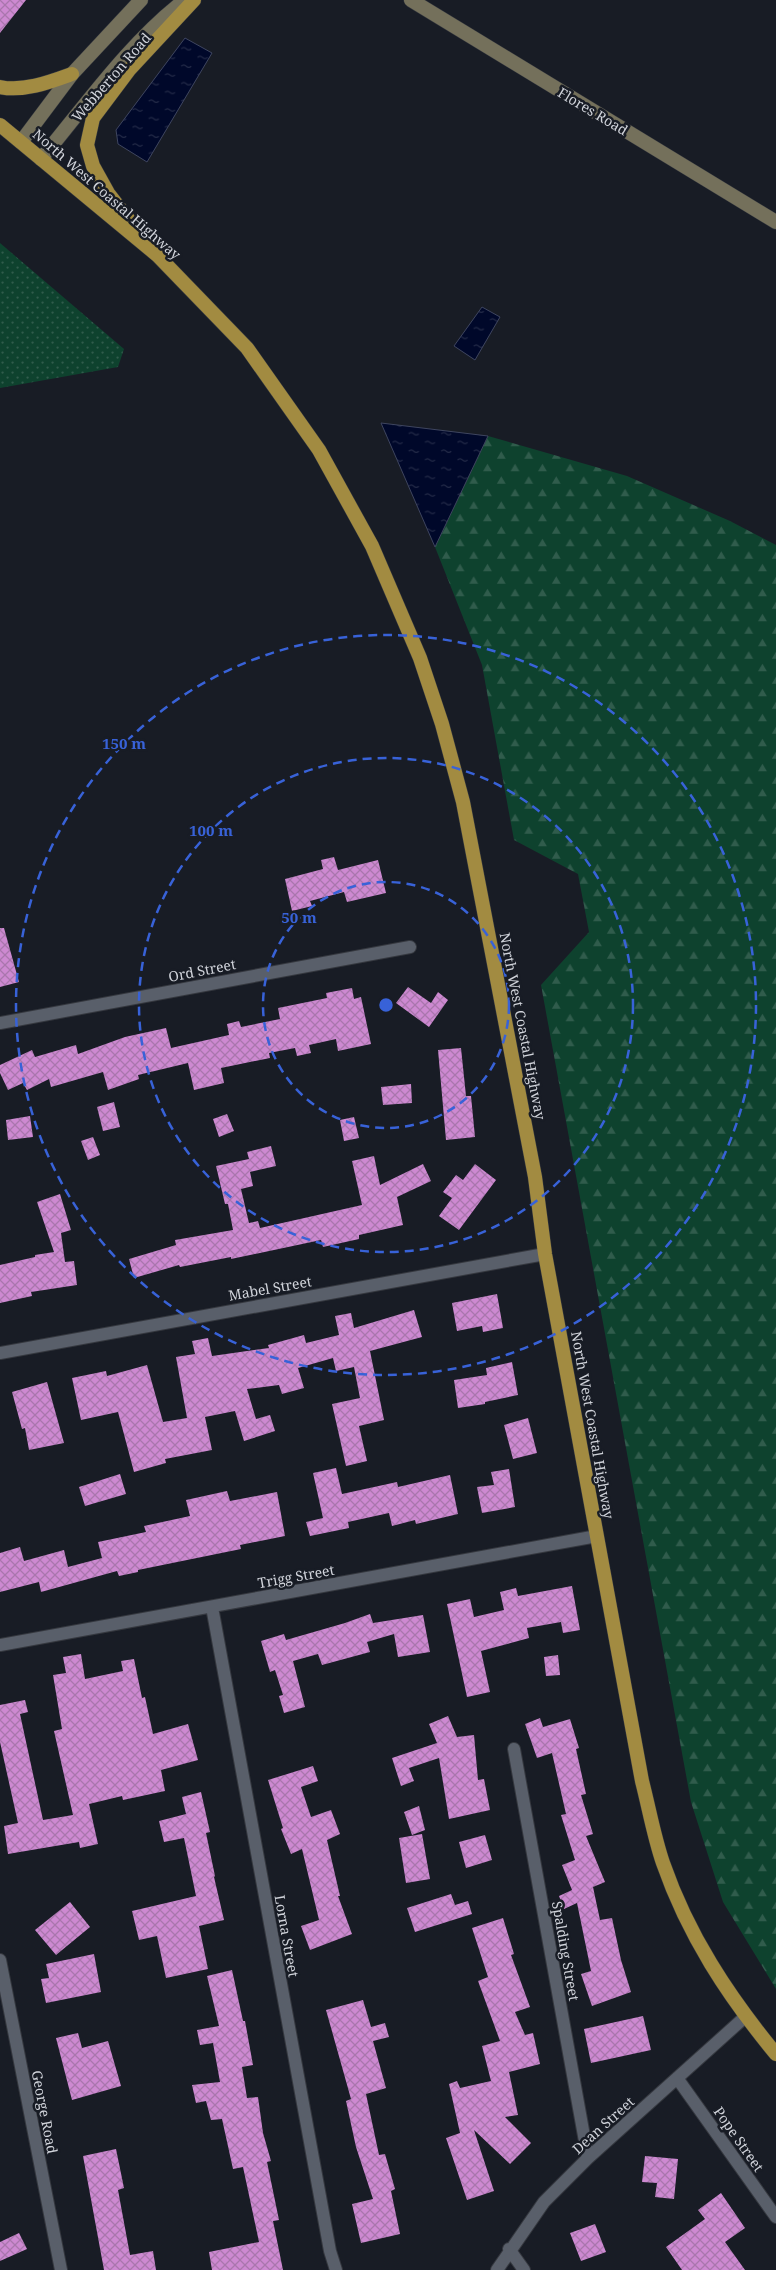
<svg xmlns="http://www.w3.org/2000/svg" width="776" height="2270" font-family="'Noto Serif',serif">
	<defs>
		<pattern id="grass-dots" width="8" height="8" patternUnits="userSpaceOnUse" patternTransform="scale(1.25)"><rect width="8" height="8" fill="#0e422e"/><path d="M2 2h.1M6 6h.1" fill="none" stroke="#305c4c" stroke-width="1.8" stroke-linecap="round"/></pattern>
		<pattern id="forest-firs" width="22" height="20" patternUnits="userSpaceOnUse" patternTransform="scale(1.25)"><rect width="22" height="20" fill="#0e422e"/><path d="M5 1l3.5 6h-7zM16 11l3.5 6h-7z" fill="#305c4c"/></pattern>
		<pattern id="water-ripples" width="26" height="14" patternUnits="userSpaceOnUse" patternTransform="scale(1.25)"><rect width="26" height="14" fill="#00082a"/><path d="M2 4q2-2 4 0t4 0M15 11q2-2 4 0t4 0" fill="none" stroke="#242b48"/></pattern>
		<pattern id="building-cross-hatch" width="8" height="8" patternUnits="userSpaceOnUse" patternTransform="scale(1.25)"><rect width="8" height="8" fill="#cd89d1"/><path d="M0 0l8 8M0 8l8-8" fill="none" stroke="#a976ad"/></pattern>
	</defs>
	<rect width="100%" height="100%" fill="#181c25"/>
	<path fill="url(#grass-dots)" d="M0,243L124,349L118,367L0,388Z"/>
	<path fill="url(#forest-firs)" d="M488,436L627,476L730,521L776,545V1989L723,1902L691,1802L541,985L589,932L578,874L514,840L482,665L435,547Z"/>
	<path fill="url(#water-ripples)" stroke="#3e455f" d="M185,38L212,53L147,162L118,144L116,130Z
		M482,307L500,317L475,360L454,346Z
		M381,423L488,436L435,547Z"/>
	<path fill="url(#building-cross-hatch)" d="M0,0H26L0,33Z
		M334,857L338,870L378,860L386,893L347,902L344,892L310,901L312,906L292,911L285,879L323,869L321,860Z
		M0,928H4L19,982L0,987Z
		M408,987L431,1003L438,992L448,1000L429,1027L396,1003Z
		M352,988L354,999L361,997L371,1044L338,1051L336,1039L309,1045L311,1053L297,1056L295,1048L269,1053L270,1058L221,1068L224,1083L194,1090L188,1063L138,1075L139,1079L108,1090L103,1072L51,1087L49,1079L27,1090L23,1083L8,1090L0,1073V1065L32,1050L35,1057L76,1045L78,1054L125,1037L166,1028L171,1048L229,1035L227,1024L239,1021L241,1027L280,1019L278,1008L327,998L326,993Z
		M461,1048L466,1096H471L475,1137L446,1140L438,1050Z
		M411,1084L412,1103L383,1105L381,1087Z
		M114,1102L120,1127L103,1131L97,1107Z
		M227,1114L234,1131L219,1137L213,1119Z
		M30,1116L33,1137L8,1140L6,1120Z
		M354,1117L359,1138L344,1141L340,1120Z
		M93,1137L100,1155L88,1160L81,1141Z
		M271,1146L276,1166L250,1172L253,1186L241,1189L249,1223L258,1221L260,1228L362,1205L352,1161L374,1156L380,1185L423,1164L431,1181L397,1197L403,1225L359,1235V1239L323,1247L321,1240L231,1259V1257L180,1267L179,1265L134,1278L129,1259L176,1245L175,1240L233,1230L228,1204H225L216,1166L249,1159L247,1152Z
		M475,1164L496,1180L459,1230L439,1216L452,1198L443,1192L456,1175L463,1180Z
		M60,1194L71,1230L61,1233L65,1262L74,1261L77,1285L31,1292L32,1296L0,1303V1265L35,1257V1255L54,1252L37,1202Z
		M497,1294L503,1328L483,1332L482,1326L457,1331L452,1303Z
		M414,1310L422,1337L370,1351L384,1420L359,1426L367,1461L346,1466L332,1404L360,1398L354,1367L336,1371L333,1358L298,1368L304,1388L282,1394L279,1385L247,1389L256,1419L270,1415L275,1431L244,1441L235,1411L205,1417L212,1450L165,1459L166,1463L134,1472L118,1412L81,1420L72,1378L106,1371L107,1376L147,1365L163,1422L187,1418L176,1357L195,1354L192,1341L208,1338L212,1356L269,1348L268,1345L304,1335L306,1343L339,1335L335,1316L351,1313L354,1328Z
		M512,1362L518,1395L485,1402V1404L458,1408L454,1380L487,1375L486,1368Z
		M47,1382L64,1443L29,1450L25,1428L22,1429L12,1392Z
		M528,1418L537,1453L513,1459L504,1425Z
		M336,1468L342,1494L397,1482L398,1487L450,1475L458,1514L416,1524L415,1520L392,1526L389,1513L348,1522L349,1528L310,1536L306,1522L323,1518L313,1473Z
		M509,1469L515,1507L482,1513L477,1487L494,1485L491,1472Z
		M120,1474L126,1494L85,1506L79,1487Z
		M227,1491L230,1501L277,1492L285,1536L240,1545L241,1549L138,1570V1572L119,1576L117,1571L41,1592L39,1582L0,1592V1553L20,1547L24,1561L64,1550L68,1567L102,1558L98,1542L146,1532L144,1526L190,1516L186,1500Z
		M572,1586L580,1630L563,1633L561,1622L527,1628L529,1638L481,1651L490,1692L467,1697L447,1604L470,1599L474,1617L504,1610L500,1592L516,1588L518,1596Z
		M370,1614L373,1623L423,1615L430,1652L398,1657L394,1634L367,1642L370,1652L322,1665L318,1654L293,1661L305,1707L284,1713L279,1696L283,1695L275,1670L270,1672L261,1641L284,1634L286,1640L345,1623Z
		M81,1654L85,1679L123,1671L121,1661L134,1659L142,1698L145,1697L153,1734L188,1724L198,1760L161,1770L165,1791L123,1800L122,1796L89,1804L98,1844L80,1848L79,1842L8,1854L4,1826L18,1823L0,1742V1705L25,1700L28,1712L20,1714L43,1820L73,1815L54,1731L62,1729L53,1675L66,1673L63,1657Z
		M558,1655L560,1675L546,1676L544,1657Z
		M448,1716L457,1737L474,1735L478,1780L484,1779L490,1810L449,1819L439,1758L409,1768L414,1781L401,1786L392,1758L437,1743L429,1724Z
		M540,1718L543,1727L570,1719L579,1748L576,1749L586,1794L581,1795L593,1834L586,1836L605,1882L593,1887L600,1920L612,1918L621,1960L631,1992L592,2006L581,1974L591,1971L577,1903L564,1909L559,1896L572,1890L562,1865L575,1860L561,1815L566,1814L552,1753L537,1758L525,1724Z
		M313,1766L318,1781L301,1787L311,1817L331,1810L340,1834L327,1840L340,1896H338L352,1934L310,1950L301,1926L319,1920L302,1849L291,1854L281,1829L283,1828L268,1780Z
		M201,1792L210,1832L206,1833L215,1876L214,1877L224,1920L199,1926L208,1969L166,1978L157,1936L139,1940L132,1911L196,1896L184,1838L164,1842L159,1821L186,1814L182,1797Z
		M419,1806L425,1830L412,1835L404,1812Z
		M422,1834L430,1879L406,1883L399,1838Z
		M485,1835L492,1860L466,1868L459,1842Z
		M451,1894L455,1905L468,1901L472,1914L415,1932L407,1908Z
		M70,1902L90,1927L56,1955L35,1930Z
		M503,1918L514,1954L511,1955L530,2007L515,2012L525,2035L533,2033L540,2064L509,2072L518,2115L505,2117L531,2143L510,2164L474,2130L494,2191L467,2200L446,2138L460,2133L449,2084L457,2081L460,2088L491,2081L482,2046L500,2041L478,1981L488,1977L472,1928Z
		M94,1954L101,1992L46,2003L41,1979L49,1978L46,1964Z
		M232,1970L243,2021H245L253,2065L242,2067L247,2098L258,2097L263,2133L271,2161L267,2162L279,2220L273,2221L283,2270H212L209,2252L259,2242L243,2167L233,2169L222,2119L211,2120L206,2101L196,2103L192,2085L220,2082L213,2043L200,2045L197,2030L219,2026L207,1976Z
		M363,2000L371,2027L385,2023L389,2037L373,2041L386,2088L366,2094L379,2155L385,2154L395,2189L391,2191L400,2234L361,2243L352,2204L373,2199L356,2147L346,2101L351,2099L326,2010Z
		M643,2016L651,2050L591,2063L584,2029Z
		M78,2033L82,2048L108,2041L121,2086L72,2100L56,2038Z
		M116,2149L124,2188L118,2190L130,2255L153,2251L156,2270H104L83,2156Z
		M645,2156L678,2159L674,2199L655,2197L657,2183L642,2182Z
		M721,2193L745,2228L725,2242L745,2270H682L666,2247L705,2219L698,2210Z
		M595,2224L606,2252L581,2261L570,2233Z
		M19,2233L27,2249L0,2261V2242Z"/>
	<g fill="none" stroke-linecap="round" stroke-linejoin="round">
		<defs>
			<path id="minor" d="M0,1023L410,947
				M0,1353L545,1254
				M212,1607L330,2251L336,2270
				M0,1645L597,1536
				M514,1749L588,2158
				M0,1960L61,2270
				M677,2078L776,2217
				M509,2249L524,2270
				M497,2270L544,2202L588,2158L745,2017"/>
			<path id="secondary" d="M411,0L776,222
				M21,142L72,74L141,0
				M41,159C85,106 131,41 185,0"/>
			<path id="trunk" d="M0,87C24,92 50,82 72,74
				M0,125L157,255L247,348L319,450L372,546L420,658L442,724L463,802L535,1177L545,1254L642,1781C649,1808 654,1837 663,1863C688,1935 728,1996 776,2054
				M139,233L108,193L93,166L87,145L93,118L129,70L194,0"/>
		</defs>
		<use href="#minor" stroke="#35383f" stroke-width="14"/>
		<use href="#secondary" stroke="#35383f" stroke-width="15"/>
		<use href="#trunk" stroke="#35383f" stroke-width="15"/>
		<use href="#minor" stroke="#595f6a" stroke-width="12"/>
		<use href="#secondary" stroke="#74705b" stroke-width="14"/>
		<use href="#trunk" stroke="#a28b41" stroke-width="14"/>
	</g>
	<g fill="none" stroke="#3862d8" stroke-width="2.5" stroke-dasharray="9 6">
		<circle cx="386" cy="1005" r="123"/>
		<circle cx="386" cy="1005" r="247"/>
		<circle cx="386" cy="1005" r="370"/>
	</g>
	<g text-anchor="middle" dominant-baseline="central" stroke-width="5" stroke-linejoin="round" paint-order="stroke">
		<g font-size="14" fill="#d0d3da" stroke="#181c25">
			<text transform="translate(111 77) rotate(-49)">Webberton Road</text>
			<text transform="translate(593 111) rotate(31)">Flores Road</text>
			<text transform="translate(107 194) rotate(41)">North West Coastal Highway</text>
			<text transform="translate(202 970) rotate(-11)">Ord Street</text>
			<text transform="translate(523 1026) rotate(79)">North West Coastal Highway</text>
			<text transform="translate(270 1288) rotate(-10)">Mabel Street</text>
			<text transform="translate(593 1425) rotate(80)">North West Coastal Highway</text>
			<text transform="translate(296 1576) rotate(-10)">Trigg Street</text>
			<text transform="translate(287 1936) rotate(80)">Lorna Street</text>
			<text transform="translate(566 1951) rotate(80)">Spalding Street</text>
			<text transform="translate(45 2112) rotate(79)">George Road</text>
			<text transform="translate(603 2125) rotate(-42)">Dean Street</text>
			<text transform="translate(739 2139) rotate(55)">Pope Street</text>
		</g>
	</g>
	<circle cx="386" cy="1005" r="8" fill="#3862d8" stroke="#181c25" stroke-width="2.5"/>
	<g font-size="15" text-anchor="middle" font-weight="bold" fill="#3862d8" stroke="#181c25" stroke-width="5" stroke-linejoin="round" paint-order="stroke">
		<text x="124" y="749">150 m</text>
		<text x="211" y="836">100 m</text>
		<text x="299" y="923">50 m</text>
	</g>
</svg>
